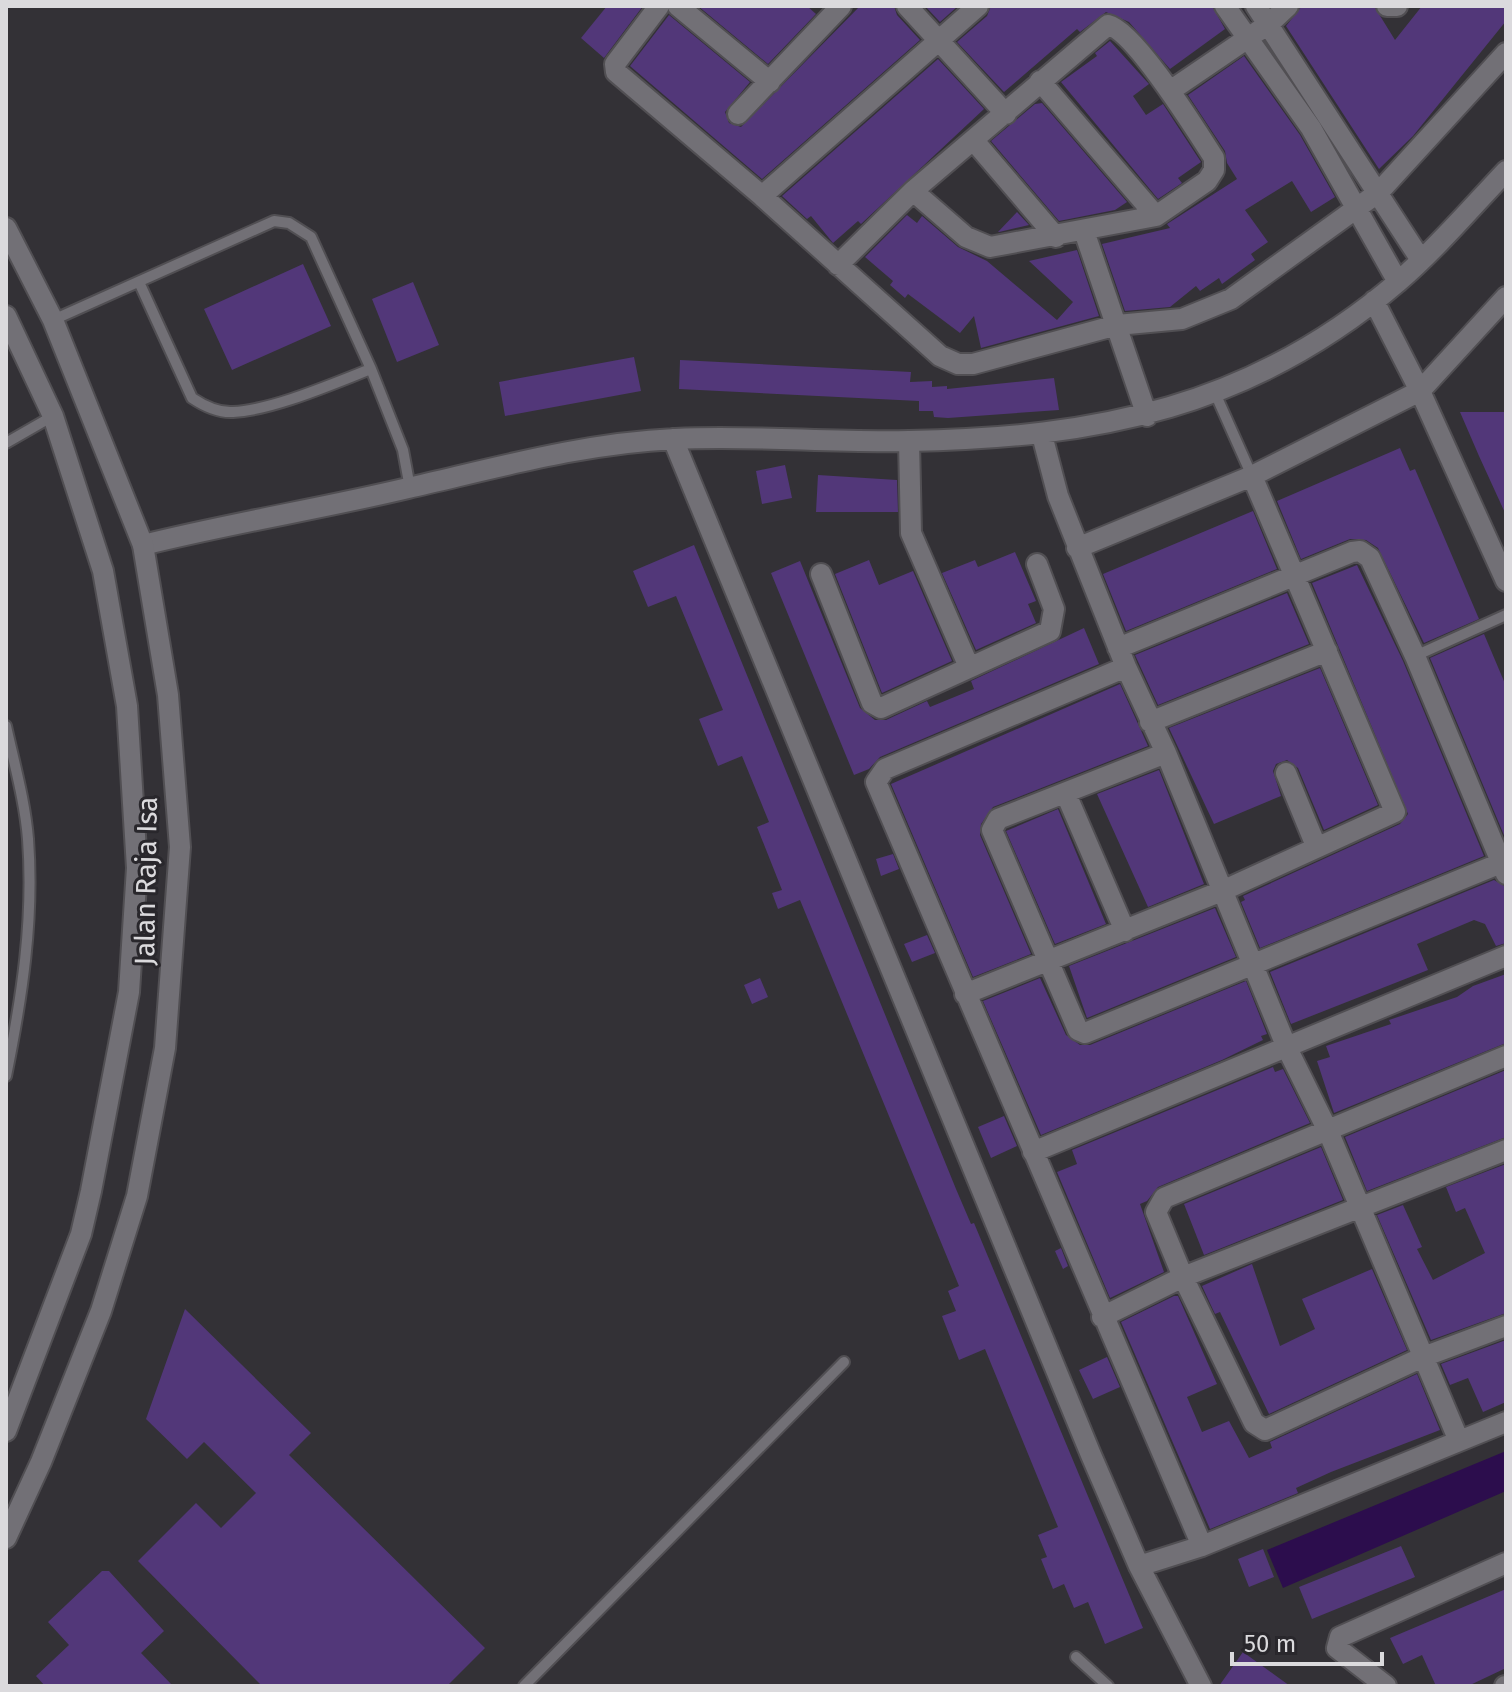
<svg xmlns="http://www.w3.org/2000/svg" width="1512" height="1692" font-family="'Fira Sans',sans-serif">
	<rect width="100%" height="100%" fill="#333136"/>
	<path fill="#2c0d4d" d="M1506,1451V1491L1283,1588L1267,1550Z"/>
	<path fill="#523779" d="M607,6H643L604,58L581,38Z
		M698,6H807L816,14L768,64Z
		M860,6H894L897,15L920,40L762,179L630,66L669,15L750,82L725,112L729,123L741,127Z
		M925,6H958L940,22Z
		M991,6H1212L1225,29L1170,69L1129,22L1106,12L1080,32L1077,29L1004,92L957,42L987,16Z
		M1302,6H1374L1395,40L1422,6H1506V21L1413,136L1379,169L1286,26Z
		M1110,41L1149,84L1133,96L1146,115L1163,104L1201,162L1178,178L1182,183L1158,199L1061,82L1097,56L1095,53Z
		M1244,56L1300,135L1335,197L1311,212L1292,181L1245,210L1268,242L1251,254L1255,260L1222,284L1219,278L1200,291L1196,286L1170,307L1125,311L1102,244L1170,228L1167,224L1237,179L1227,163L1225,151L1188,95Z
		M938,59L984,109L861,224L858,221L833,243L811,216L807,219L782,196Z
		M1042,103L1127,202L1115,210L1059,221L991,141L1035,104Z
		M1017,212L1029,225L999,232H998Z
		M907,215L917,223L922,216L958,247L987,261L1057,320L1073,302L1029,261L1077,250L1099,316L981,348L974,316L960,333L908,294L905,298L890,285L893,281L865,257Z
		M303,264L331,326L232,370L204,309Z
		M413,282L439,345L397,362L372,299Z
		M634,357L641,391L505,416L499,382Z
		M680,360L911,372L910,382L932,381V387L947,386V389L1054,378L1059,410L948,418L934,417L933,411H919V401L679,389Z
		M1460,412H1506V515L1479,456Z
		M1400,448L1410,471L1415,469L1479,619L1424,643L1378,548L1366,540L1350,539L1301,559L1277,501Z
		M785,465L792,498L762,504L756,471Z
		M818,475L897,480L898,512H816Z
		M1253,511L1277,569L1126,631L1103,574Z
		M694,545L956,1189L971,1224L974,1223L1143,1628L1105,1644L1088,1602L1074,1608L1064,1584L1053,1589L1041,1559L1047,1557L1038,1535L1058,1527L985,1349L959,1360L942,1316L956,1311L948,1291L959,1286L800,900L778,909L772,893L782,890L757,827L769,822L742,756L718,766L699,719L723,710L676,596L648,607L633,571Z
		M1015,552L1036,601L1028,604L1036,623L976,650L942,573L975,560L978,567Z
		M869,560L879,585L913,571L952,661L882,693L835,574Z
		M800,561L860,708L875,720H886L927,701L930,707L974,689L971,681L1084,628L1099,664L880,757L869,769L854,775L771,573Z
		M1357,565L1403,661L1484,856L1260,948L1241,902L1245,900L1243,896L1400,824L1408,814L1312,583Z
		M1287,593L1309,644L1158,705L1135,655Z
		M1484,634L1506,686V840L1430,658Z
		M1320,668L1378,805L1324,830L1298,768L1287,760L1276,764L1273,771L1281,796L1214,824L1169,728Z
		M1120,684L1148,746L993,807L981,824L980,835L1031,954L973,977L891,784Z
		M1159,770L1204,884L1148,907L1097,794Z
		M1058,809L1106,924L1055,944L1006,831Z
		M893,854L899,869L881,876L876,859Z
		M1494,880L1506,887V943L1496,946L1485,924L1474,920L1417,944L1428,970L1291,1024L1270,972Z
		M1215,908L1236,957L1087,1018L1069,966Z
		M927,935L935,953L912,962L904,944Z
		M1506,974V1043L1334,1113L1317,1061L1330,1057L1326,1046L1391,1024L1389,1020L1457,997L1473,986Z
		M760,978L768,997L752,1004L744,985Z
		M1040,978L1066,1035L1080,1045H1090L1246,981L1267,1034L1261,1036L1263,1040L1222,1060L1041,1135L983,1001Z
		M1273,1067L1275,1072L1283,1069L1310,1123L1158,1187L1147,1201L1140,1204L1164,1272L1110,1298L1057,1172L1077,1164L1072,1150Z
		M1506,1070V1137L1367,1191L1345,1137Z
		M1004,1116L1017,1146L991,1158L978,1127Z
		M1321,1147L1343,1200L1204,1255L1184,1204Z
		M1506,1164V1313L1431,1340L1377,1215L1403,1205L1422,1247L1417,1249L1433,1280L1485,1253L1465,1208L1456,1212L1446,1187Z
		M1061,1248L1068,1266L1063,1269L1055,1251Z
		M1252,1264L1280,1346L1315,1329L1302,1299L1372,1269L1407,1350L1269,1414L1220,1312L1215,1314L1202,1286Z
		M1174,1296H1178L1217,1384L1187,1397L1202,1432L1229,1421L1249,1458L1272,1448L1270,1442L1417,1374L1440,1430L1331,1472L1296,1488L1298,1493L1210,1529L1121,1322Z
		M185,1309L311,1433L289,1455L485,1648L447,1686H262L138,1561L196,1503L221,1528L256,1493L204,1442L187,1459L146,1419Z
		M1506,1340V1402L1483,1412L1468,1378L1450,1385L1441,1364Z
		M1107,1357L1120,1387L1093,1399L1079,1370Z
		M1401,1546L1415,1577L1312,1619L1299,1587Z
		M1263,1549L1274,1577L1249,1587L1238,1559Z
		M102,1571H109L164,1631L141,1653L173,1686H45L36,1676L69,1645L48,1622Z
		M1506,1589V1668L1468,1686H1436L1422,1655L1403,1664L1390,1638Z
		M1243,1652L1290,1686H1219Z"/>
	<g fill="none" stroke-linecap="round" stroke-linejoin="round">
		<defs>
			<path id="service" d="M139,282L192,398C204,406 218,413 233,412C273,410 332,384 371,369L403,450L410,488
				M53,320L274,221L289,223L311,237L371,369
				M1215,393L1252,476
				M6,443L53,416
				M1415,656L1506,615
				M6,726C14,763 25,801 28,839C34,920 22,997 6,1076
				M1076,1657L1108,1686
				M524,1686L844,1362"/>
			<path id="minor" d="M659,6L615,64L616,72L762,196L940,356L958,364H973L1117,325L1182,319L1231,299L1379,192L1506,53
				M678,6L770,82
				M907,6L1006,114
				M1225,6L1311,128L1398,282
				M1256,6L1421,260
				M1387,6H1397
				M1040,81L1156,216
				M1170,91L1270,23L1288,6
				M738,114L841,6
				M975,142L1056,237
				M762,196L978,6
				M1084,231L1147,416
				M838,265L913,191L1108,25C1135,31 1197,132 1214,158V170L1207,181L1156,216L990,247L966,237L913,191
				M1374,301L1420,391L1506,581
				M1042,435L1058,496L1126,667L1166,753L1287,1048L1328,1131L1459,1441
				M673,439L1091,1455L1139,1566L1201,1686
				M909,441L911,533L969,667
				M143,545C231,523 320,509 408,488C496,468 584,443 675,439C752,435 831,443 909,441C1096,438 1253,407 1399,281C1437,248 1471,208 1506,171
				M1077,548L1252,476L1420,391L1506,297
				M821,574L872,703L881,708L1050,631L1054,609L1037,564
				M1118,648L1352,552L1360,551L1370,558L1415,656L1506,874
				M1126,667L885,769L876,782L1202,1546
				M1150,722L1327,651
				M1166,753L998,819L992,830L1078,1030L1085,1033L1501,863
				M1286,773L1316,846
				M1066,794L1125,931
				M965,994L1222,891L1395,812L1252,476
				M1506,1056L1164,1198L1156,1212L1183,1277L1254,1423L1265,1430L1423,1357L1506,1326
				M1033,1152L1506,956
				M1102,1317L1183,1277L1506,1150
				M1139,1566L1202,1546L1506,1422
				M1386,1686L1337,1648L1340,1637L1506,1563
				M1505,1686H1506"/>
			<path id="secondary" d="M6,228L53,320L143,545L168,695L180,847L165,1048L137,1196L101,1311L41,1462L6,1538
				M6,316L53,416L103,571L127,706L137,868L129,992L91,1191L81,1234L6,1431"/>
		</defs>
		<use href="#service" stroke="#514f53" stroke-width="14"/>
		<use href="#minor" stroke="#514f53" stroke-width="24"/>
		<use href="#secondary" stroke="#514f53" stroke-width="24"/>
		<use href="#service" stroke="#727076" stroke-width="10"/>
		<use href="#minor" stroke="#727076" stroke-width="20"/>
		<use href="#secondary" stroke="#727076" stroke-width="20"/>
	</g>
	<g text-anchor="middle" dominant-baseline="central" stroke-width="6" stroke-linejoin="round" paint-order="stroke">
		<g font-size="28" fill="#dbdadd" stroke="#29272c">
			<text transform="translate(146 881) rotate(-89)">Jalan Raja Isa</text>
		</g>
	</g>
	<rect width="1512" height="1692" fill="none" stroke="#dbdadd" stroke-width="16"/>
	<path d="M1232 1652v12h150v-12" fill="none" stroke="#dbdadd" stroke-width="4"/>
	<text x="1244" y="1652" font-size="24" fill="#dbdadd" stroke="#29272c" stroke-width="6" paint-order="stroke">50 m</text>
</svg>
